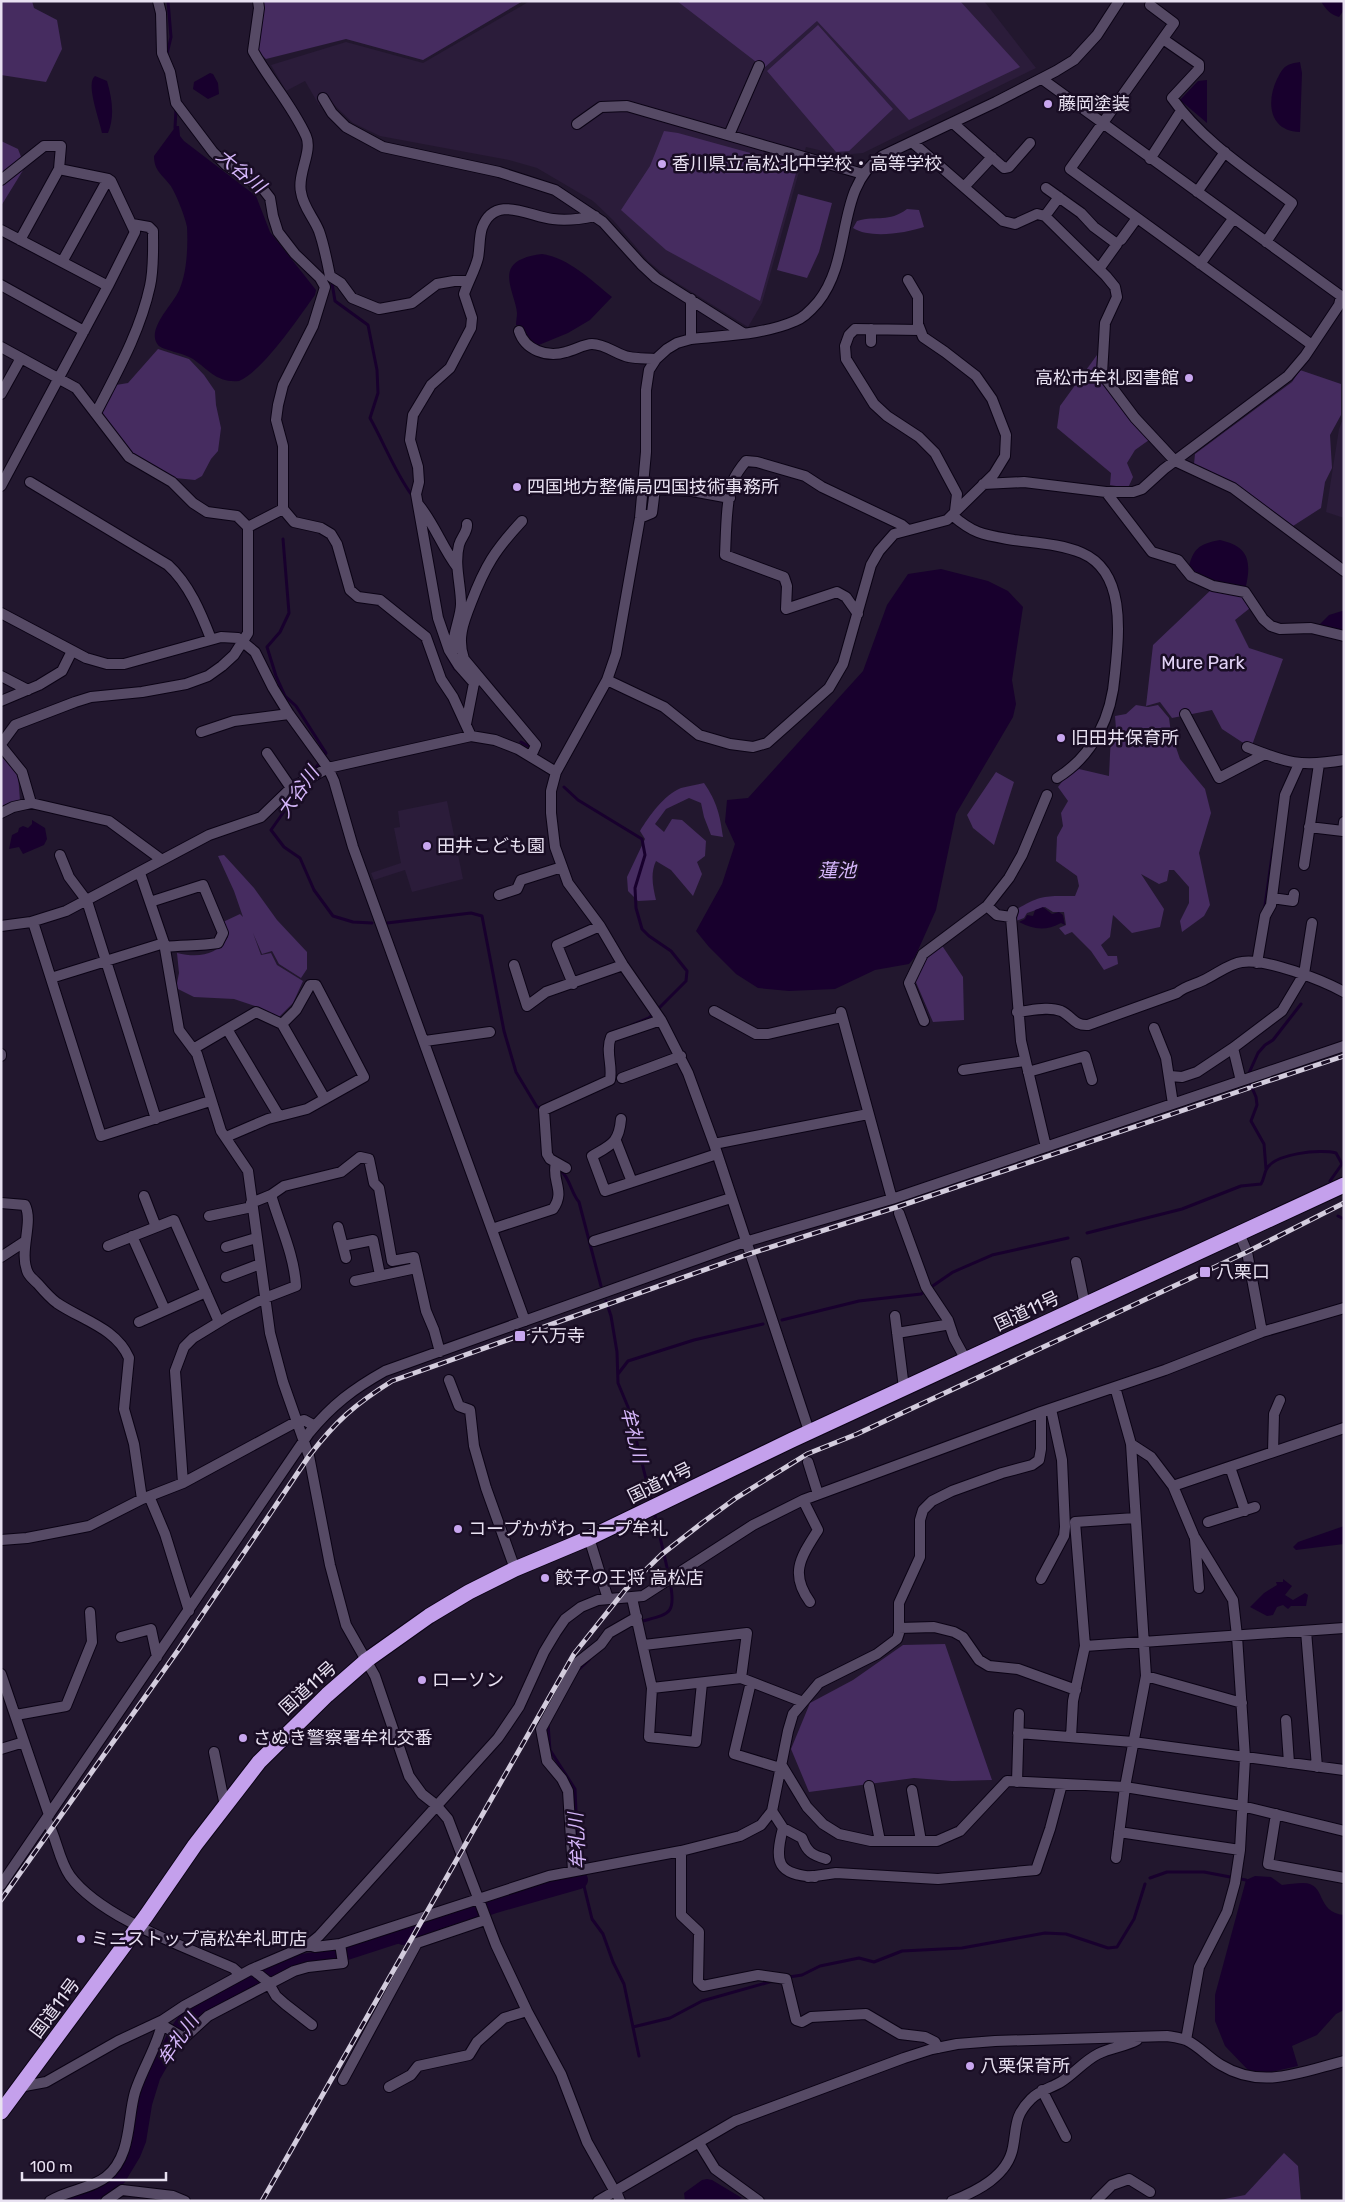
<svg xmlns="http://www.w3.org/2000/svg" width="1345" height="2202" font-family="Rubik,'Noto Sans JP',sans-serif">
	<rect width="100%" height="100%" fill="#22172e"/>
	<path fill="#2b1c3a" d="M530,1H984L1036,68L863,153L840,155L806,147L762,303L748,327L666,276L648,261L613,220L593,201L537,168L509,160L380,136L353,123L331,102L319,105L305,81L286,91L271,65L346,42L423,63Z
		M1344,416V518L1326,512L1339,429Z
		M447,801L463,879L412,892L405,870L374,880L371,873L401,863L394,828L400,827L398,811Z"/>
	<path fill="#462c60" d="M1,1H32L34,8L57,20L62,49L46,82L1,75Z
		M262,1H523L423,60L346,39L266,59L256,50L264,11Z
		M677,1H960L1020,67L909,120L817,21L764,68Z
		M818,25L893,109L849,151L836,152L767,71Z
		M664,131L678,133L798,166L760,301L666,250L621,210L650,166Z
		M1,141L18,149L25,167L1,206Z
		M798,194L832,203L819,252L807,278L777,270Z
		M907,209L919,210L924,227C906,233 870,239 853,228L857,221C878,215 888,223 907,209Z
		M158,349L189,359L204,375L215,391L216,405L221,428L218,451L211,459L202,476L195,480L175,478L132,453L116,435L102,412L116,385L128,383Z
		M1097,355L1096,376L1149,440L1135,450L1127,463L1133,477L1128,488L1110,485L1111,473L1057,428L1060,406Z
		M1300,370L1341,384V415L1330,435L1332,468L1325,482L1321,508L1293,526L1236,484L1194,464L1195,454L1292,382Z
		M1213,588L1243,596L1250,608L1235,620L1249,648L1283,659L1251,748L1222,729L1212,710L1172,718L1160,702L1146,706L1153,645Z
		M1136,705L1148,707L1158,705L1169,718L1171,733L1180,759L1205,789L1211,813L1199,853L1210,905L1204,916L1182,932L1180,921L1189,903V887L1174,870H1169L1167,881L1159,884L1141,874L1164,909L1160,927L1132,933L1113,915L1110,937L1101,945L1108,956H1117L1118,964L1104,970L1091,951L1072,932L1065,935L1059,928L1066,925L1064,912H1053L1045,907L1027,913L1024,918L1016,921L1017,909C1042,894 1048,896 1075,896L1079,886L1077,876L1056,861L1057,837L1063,826L1061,813L1068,801L1058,787L1064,779L1079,769L1109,776L1111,734L1116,729L1115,716L1126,714Z
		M1,756L18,774L20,801L1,809Z
		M996,772L1014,782L994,845L973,828L967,815Z
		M704,783C717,802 720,815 723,837L711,835L704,817L701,803L689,798L666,809L655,824L664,832L672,819L682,820L706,841L705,856L697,862L702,874L693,896L671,870L656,861C650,874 653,887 656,900L638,901L628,891L627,877L645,839L640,831C649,816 664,795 681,788C688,786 697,785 704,783Z
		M224,855L254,888L277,920L307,952V969L301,978L279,964L272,951L262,954L253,933L261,955L271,953L277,965L303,981L293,1003L278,1018L255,1006L234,999L194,997L176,988L179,973L177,953C198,958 216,956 228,937L223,922L240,914L243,917L234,891L218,856Z
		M941,944L963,977L964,1020L933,1022L915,980L924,958Z
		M945,1644L992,1780L952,1781L914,1778L809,1792L791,1749L810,1703L853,1680L903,1645Z
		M1284,2153L1298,2166L1301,2201H1215L1245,2195Z"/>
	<path fill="#18002d" d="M1321,1H1344V10L1339,17C1331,15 1325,9 1321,1Z
		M1300,62L1302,73L1300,132C1269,131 1266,102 1277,79C1279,76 1280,72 1283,69C1287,64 1294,63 1300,62Z
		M210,73L213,74L218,83L219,94L208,99L193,89L194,82Z
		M95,76L107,81C112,98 115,116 108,133H102C100,121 85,83 95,76Z
		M1207,80V123L1180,100L1198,81Z
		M176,126H179L180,136L184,141L256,196L270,232L316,290L315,295C299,317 263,371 239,381C217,383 209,370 193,359C184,353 162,350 158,345C145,329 175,303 180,288C187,271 188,246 187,227C186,219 175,191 170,185C162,174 154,171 154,156Z
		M542,254C569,258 591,280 612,297L590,320L568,333L534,347L524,339L523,327L516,325C516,321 517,317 517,313C516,296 497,269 522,259C528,256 535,255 542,254Z
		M1220,540C1247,546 1252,559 1246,586H1235L1193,574L1188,570C1193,549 1198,544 1220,540Z
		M941,569L988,581L1008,591L1023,607L1012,680L1016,704L1013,717L956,814L936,910L915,957L909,964L875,970L835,989L789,991L758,988L736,974L709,947L696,931L722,884L735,844L725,822L727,800L748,798L863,671L887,605L908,574Z
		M1342,611H1344V634L1321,629L1320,624L1329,615Z
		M32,820L45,828L47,839L44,845L23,854L19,847L9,849L12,835L18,832L19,828L23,826L28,828L32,824Z
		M1043,907L1052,914L1059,912L1063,915L1065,925L1061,923C1046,931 1034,930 1019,922L1025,919L1027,915L1033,916L1035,910Z
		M1344,1526V1544L1296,1550L1293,1547L1298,1542Z
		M1283,1579L1292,1586L1285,1595L1293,1600L1305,1593L1308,1595L1306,1606H1291L1288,1609L1283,1605L1277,1607L1273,1615L1267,1616L1250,1607L1264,1593L1277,1585L1276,1582H1283Z
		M1255,1876L1271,1877L1282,1885C1289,1884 1296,1883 1303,1883C1327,1883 1315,1912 1344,1915V2010L1336,2014L1317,2035L1292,2046L1298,2066L1266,2073L1248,2070L1225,2046L1215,2021V1995L1246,1880Z
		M427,1920L425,1935L348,1960L309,1965L186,2034L160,2079L152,2105L146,2142L140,2157L125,2182L116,2191L95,2201H56L111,2175L138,2091L171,2027L181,2013L215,1993L294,1955L328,1950Z
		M707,2179L712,2180L742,2198L735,2201H685L684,2193L702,2180Z"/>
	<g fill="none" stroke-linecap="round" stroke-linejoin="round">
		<path stroke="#18002d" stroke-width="3" d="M168,1L171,37L167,54L168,57
			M175,128L176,109
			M332,283L335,301L368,325L377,370L378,393L370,418C384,443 394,470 411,494
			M283,539L289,613L280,632L267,647L276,676L285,696L296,706L326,753L323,757
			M448,657L455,669
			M521,742L532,748
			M312,773L320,762
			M302,786L271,830L284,847L300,858L314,890L333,916L353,922L372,923
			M564,787L578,800L642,839L645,855L635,888L636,908L642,929L649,936L671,951L687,971L686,981L649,1018L632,1025
			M1265,906L1273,849
			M387,923L471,913L482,916L504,1031L516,1072L537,1107L541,1108
			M1249,1073L1258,1053L1265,1045L1273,1040L1301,1004
			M1250,1083L1256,1097L1257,1105L1251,1121L1264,1144L1266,1169
			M561,1171C570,1178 571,1193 579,1202L601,1286
			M1338,1216L1344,1219
			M1087,1233L1182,1209L1241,1186L1261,1184C1264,1179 1264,1175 1266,1170C1274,1153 1321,1149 1336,1153L1342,1164L1330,1181
			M606,1301L611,1316L617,1352L618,1383L628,1407L652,1503
			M782,1320L859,1301L921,1294L953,1272L992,1255L1068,1238
			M618,1374L628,1361L694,1340L763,1324
			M654,1511L669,1576
			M639,1622C668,1614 677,1616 670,1582
			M577,1671L589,1660
			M548,1724L550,1750L575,1789L579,1880L583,1882L592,1919L603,1934L613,1962L624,1984L639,2056
			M1150,1878L1167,1872H1204L1246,1880
			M789,1977L802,1975L820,1966L859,1958L874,1962L902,1951L962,1948L1045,1933L1066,1934L1108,1948L1117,1947L1134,1919L1145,1884
			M633,2027L670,2018L702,2001L773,1981"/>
		<path stroke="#18002d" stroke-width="18" d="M403,1936L495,1904L579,1880"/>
		<defs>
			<path id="minor" d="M158,1L161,13L162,53L170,72L176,103L213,152L226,165L263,189L270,198L273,216L278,232L295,254L320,278L325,287L313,326L283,385L278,405L276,420L283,446V509L248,527
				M258,1L259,8L253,51C269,80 292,105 306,136C313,151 297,174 301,192C303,207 314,218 319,231C324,245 327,261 330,276L341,283L352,298L379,309L412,303L437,284L454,281H468
				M1150,5L1174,23L1070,169L1312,345
				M1163,39L1199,64V69L1172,98C1202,141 1251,172 1292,203L1266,242
				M323,98L332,113L346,127L383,147L499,172L555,190L603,222L641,264L656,278L743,333
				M953,123L1004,168L1009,167L1030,143
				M577,124L601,107L627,106L863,174
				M729,135L759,66
				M912,142L1003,221L1015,224L1037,214L1045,216L1106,276L1115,287L1117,297L1105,323L1102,374L1135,418L1175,461L1233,488L1344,571
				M1150,159L1181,111
				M1,180L44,146H61L59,169
				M964,187L992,157
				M1046,188L1081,213L1094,227L1117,244L1099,269
				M1197,192L1225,152
				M1045,216L1059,197
				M1,230L108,286L1,486
				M20,240L59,169L108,179L111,181L135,232L108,286
				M1121,240L1137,218
				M62,262L108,179
				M1200,264L1233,219
				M1,285L84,331
				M871,329V342
				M920,330L855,329L849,335L845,346L846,359L874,404L887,416L919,437L935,453L957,494L955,511
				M519,331C525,350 547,358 566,352C575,350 584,344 592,344C606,344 617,355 629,357C638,359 648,358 656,359
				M691,339V299
				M1,347L76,388L129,457L172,482L193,503L207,512L237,516L248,527V633L234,655L222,666L208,676L186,684L142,692L91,697L75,702L15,725L1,744
				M1,394L21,358
				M96,413C117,372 140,332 150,286C154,268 153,249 153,231L149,227L132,224
				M30,482L168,565C189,584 201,613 211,639
				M983,484L1024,482L1106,492H1133L1142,489L1164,469L1288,376L1305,356L1339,305L1341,296L1042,79
				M1106,492L1152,552L1178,560L1191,576L1213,586L1245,592L1263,619L1271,626L1280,629L1311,628L1344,636
				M418,504C434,523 442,547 457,567
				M283,509L294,522L321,528L331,534L337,544L350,590L358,597L380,600L426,637L441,679L453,697L471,736
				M952,515C975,535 985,535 1014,540C1036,543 1061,544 1082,553C1126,572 1119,633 1115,673C1112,716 1094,755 1057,778
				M640,518L652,513L655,489L692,491L730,498
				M522,521C495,550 485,566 471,603C463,623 457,639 464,659L536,745L531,756
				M1,613L86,658L107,664H124L221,637L238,638L255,652L273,688L289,714L328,768L334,781L353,847L525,1321
				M858,614L846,597L837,592L786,609L787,586L784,577L725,555C726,536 726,497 733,481C736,474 741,467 746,461L757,462L805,476L822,487L902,525L908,530
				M453,651C452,633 461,618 461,604C461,585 454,565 459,545C461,537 468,532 467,524
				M1,676L28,690
				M607,680L664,707L699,735L730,744L753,747L767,743L829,688L843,664L871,565L879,551L894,534L947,520L994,474L1005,456L1006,435L992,399L976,376L945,352L923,337L918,324V297L908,280
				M474,683L459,666L449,650L438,618L416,494L419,482L418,467L410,440L413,415L431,385L450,368L471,328L472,318L464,294C468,282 475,270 478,258C480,248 479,237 482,228C495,193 530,217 553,219C567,221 581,219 595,216
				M1,701L39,685L62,671L72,651
				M1185,714L1219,778L1265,754
				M466,724L474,683L478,680
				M201,732L234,721L289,714
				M1,746L22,772L31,803
				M1247,747C1287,763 1300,767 1344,760
				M267,753L291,788
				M1,813L13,807L31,803L109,821L162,860
				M1309,827L1343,831L1344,822
				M60,855L69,877L87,901L156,1119
				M1304,865L1319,764
				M140,873L164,943L179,1030L197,1054L221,1131L248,1171L270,1333L283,1382L309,1456L330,1565L346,1625L375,1676L409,1776L422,1794L436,1805L448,1819L496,1945L527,2011L561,2074L587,2142L614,2190
				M499,895L517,889L521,880L562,867
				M1272,898L1293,901L1294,894
				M150,902L203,885L223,933L218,943C200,946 183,945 165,947
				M987,906L997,915L1011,917
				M1013,911L1011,917L1021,1041L1046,1147
				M33,922L101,1136L210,1101
				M1,926L31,922L66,911L209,835L261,817L291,788L328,768L471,736L495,740L518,749L556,772
				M1257,963L1265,916L1271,905L1285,795L1299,764
				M514,965L527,1006L546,992L623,965
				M51,978L164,943
				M573,984L557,945L600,926
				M714,1011L756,1034H768L842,1017
				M841,1012L892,1199
				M1017,1012C1030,1011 1048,1006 1061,1011C1072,1016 1074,1026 1088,1025L1177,993C1185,986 1194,985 1204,980C1215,975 1230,963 1242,962C1266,958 1322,980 1344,992
				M924,1021L909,983L923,954L987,906L1009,878L1022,855L1047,795
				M1154,1028L1166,1058L1173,1104
				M227,1029L279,1116
				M425,1041L490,1032
				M1233,1048L1241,1081
				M193,1049L256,1012L282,1024L325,1099
				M1,1054V1056
				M963,1070L1025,1061
				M1028,1072L1085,1056L1092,1080
				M1170,1076L1182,1077L1197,1072L1233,1048L1282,1011L1304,974L1312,923
				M622,1078L681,1056
				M621,1119C619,1143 611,1145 592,1156L605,1191L717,1154
				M226,1137L268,1119L307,1109L364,1077L316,985H310L296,1010L282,1024
				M616,1141L632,1182
				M714,1144L868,1114
				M566,1168L550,1159L547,1154L544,1110L610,1080C613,1065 605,1051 611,1037L661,1020
				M144,1196L156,1227
				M1,1203L25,1205C34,1223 18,1252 28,1273C30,1277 35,1281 38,1284C44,1291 50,1298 57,1303C82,1320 116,1328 129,1358L124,1409L134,1444L142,1499
				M251,1203L271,1195L284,1186L341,1172L360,1157L369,1159L374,1183L379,1188L392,1261L414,1257L426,1311L434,1330L440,1352
				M899,1213L926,1287L948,1320L954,1338L966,1360
				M209,1216L252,1207
				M338,1227L346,1258
				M492,1229L553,1209C566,1191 551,1181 556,1163
				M1239,1233L1247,1252L1262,1332
				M132,1236L165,1310
				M594,1241L731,1198
				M108,1246L174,1220L219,1322
				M343,1246L373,1240L380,1275
				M226,1247L256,1238
				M1,1257L24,1242
				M1076,1262L1085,1305
				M226,1277L260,1264
				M355,1281L416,1268
				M895,1316L904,1388
				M139,1322L206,1292
				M897,1333L945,1325
				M449,1380L459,1406L470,1410L474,1446L486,1488L515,1569
				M1115,1387L1131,1444L1151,1457L1173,1486L1194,1536L1233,1600L1237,1636L1245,1758L1240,1850L1235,1883L1227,1912L1199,1967L1186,2040
				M809,1431L714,1144L688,1073L661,1020L623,965L600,926L568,883L555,847L551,813V791L556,772L607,680L616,654L640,518L646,452V390L649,370L656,359L667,349L677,343L691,339C725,335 763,335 795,321C804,318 812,309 818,302C854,257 834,189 882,156L996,102L1056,71L1074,60L1097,35L1119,1
				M1273,1452L1274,1414L1280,1400
				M808,1462L818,1494
				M1230,1467L1245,1511
				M183,1483L175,1371L184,1347L193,1338L229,1316L265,1298L296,1286C294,1254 280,1226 271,1195
				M1173,1486L1344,1428
				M149,1496L165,1534L189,1611
				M803,1500L818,1530C801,1557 789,1573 810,1602
				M1208,1522L1255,1507
				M589,1538L608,1599
				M1195,1539L1199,1588
				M1,1540L27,1538L89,1526L142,1499L183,1483L294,1423L304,1420L315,1426
				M1041,1579L1064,1536L1065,1527L1062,1460L1051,1409
				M632,1598L652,1688L649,1737L696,1742L702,1683
				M899,1628L934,1627L954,1632L963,1637L979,1660L989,1666L1018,1669L1076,1690
				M1306,1631L1317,1767
				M121,1637L151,1629L157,1657
				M644,1645L747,1633L741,1678
				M1085,1646L1344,1628
				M1,1674L49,1815
				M1146,1676L1242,1703
				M751,1682L734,1754L780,1768
				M652,1688L741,1678L803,1702
				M16,1715L66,1706L92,1642L90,1612
				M1286,1720L1289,1763
				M1018,1733L1133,1742L1344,1770
				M1071,1737L1073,1701L1085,1646L1075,1522L1135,1518
				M1,1749L24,1742
				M214,1752L225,1806
				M781,1764L807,1807L823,1824L839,1834L871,1841H937L960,1831L1007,1781L1125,1787L1242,1806L1344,1831
				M1017,1782L1019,1714
				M869,1786L880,1841
				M912,1790L921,1841
				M772,1811L783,1828L802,1838C807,1852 812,1855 826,1859
				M1276,1814L1268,1864L1344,1878
				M46,1819C57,1837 58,1859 70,1876C101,1918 186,1947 233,1968L241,1975
				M783,1828C774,1863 777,1874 815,1877
				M1119,1832L1240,1850
				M681,1851V1915L699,1932L698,1981L703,1986L758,1975L786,1979L796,2020L802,2022L811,2017L866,2014L900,2034L925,2037L935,2042L938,2048
				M1116,1858L1125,1787L1146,1676L1131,1444
				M573,1871L568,1791L562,1779L547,1761L541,1729L577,1663L601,1644L609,1633L637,1617
				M808,1877L836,1873L938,1879L1036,1870L1050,1829L1062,1784
				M1,1885L309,1433C332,1405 353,1389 385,1371L745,1242L892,1199L1344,1046
				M308,1945L315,1947L340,1944L549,1876L681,1851L740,1836L761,1825L772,1811L788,1731L793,1714L819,1683L877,1654L897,1639L899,1633V1603L920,1557V1520L923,1510L932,1501L952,1491L1002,1473L1032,1465L1039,1460L1041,1449V1412
				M252,1969L268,1982L276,1996L285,2004L312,2025
				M162,2025L184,2038L208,2016L294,1971L308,1967L343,1963L340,1944
				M343,2080L417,1943L485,1920
				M19,2087L46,2082L118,2041L163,2020L184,2006L252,1969L308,1945L319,1936L498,1738L519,1707L544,1652L556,1632L565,1619L581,1607L598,1600L643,1596L753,1525L803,1500L1041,1412L1165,1370L1262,1332L1344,1308
				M389,2087L411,2075L418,2066L469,2055L477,2042L504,2018L527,2011
				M1042,2090L1066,2137
				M699,2143L715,2169L759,2201
				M615,2189L620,2201
				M50,2201C67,2190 91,2189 106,2177C132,2156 127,2119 135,2092C143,2067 158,2046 163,2020
				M106,2201L122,2190L173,2196L185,2201
				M598,2201L735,2121L904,2058L932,2049L957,2044L995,2041L1167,2036C1173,2037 1181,2038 1186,2040C1199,2046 1209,2058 1221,2065C1262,2090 1301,2072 1344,2061
				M952,2201C977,2191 1008,2176 1013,2147C1017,2126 1014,2116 1031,2099C1040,2090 1051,2088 1061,2082C1074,2074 1084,2061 1098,2054C1111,2047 1125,2047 1137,2040
				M1096,2201L1112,2185L1129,2179L1150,2192"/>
			<path id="highway" d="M1,2112L146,1916L195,1845L259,1762L327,1695L367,1660L429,1616L469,1592L515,1569L589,1538L792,1440L1344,1185"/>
		</defs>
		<use href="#minor" stroke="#0b0315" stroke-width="12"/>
		<use href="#highway" stroke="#0b0315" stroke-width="17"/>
		<use href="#minor" stroke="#564a65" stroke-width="10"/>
		<use href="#highway" stroke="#c4a0ec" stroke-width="15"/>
		<defs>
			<path id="rail" d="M1253,1086L1344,1056
				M1,1900L179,1649L309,1456C336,1421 354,1405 392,1381L749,1254L897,1207L1249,1088
				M262,2201L574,1654L625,1590L661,1555L702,1523L736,1498L807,1454L857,1434L1247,1252L1344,1203"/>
		</defs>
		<use href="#rail" stroke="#d3ccdd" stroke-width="5"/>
		<use href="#rail" stroke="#190d24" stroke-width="3" stroke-dasharray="9" stroke-linecap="butt"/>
	</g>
	<g fill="#c8a6ef" stroke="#190d24" stroke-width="2">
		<circle cx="1048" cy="104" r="5"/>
		<circle cx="662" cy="164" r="5"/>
		<circle cx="1189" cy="378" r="5"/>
		<circle cx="517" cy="487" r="5"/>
		<circle cx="1061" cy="738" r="5"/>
		<circle cx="427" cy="846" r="5"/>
		<rect x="1199" y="1266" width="12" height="12" rx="2.5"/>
		<rect x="514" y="1330" width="12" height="12" rx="2.5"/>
		<circle cx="458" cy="1529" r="5"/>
		<circle cx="545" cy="1578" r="5"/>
		<circle cx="422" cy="1680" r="5"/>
		<circle cx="243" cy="1738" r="5"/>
		<circle cx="81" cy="1939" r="5"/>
		<circle cx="970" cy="2066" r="5"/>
	</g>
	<g text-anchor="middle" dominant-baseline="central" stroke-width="5" stroke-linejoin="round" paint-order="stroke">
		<g font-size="18" fill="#e8e1f1" stroke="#190d24" text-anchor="start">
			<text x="1058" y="104">藤岡塗装</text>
			<text x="672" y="164">香川県立高松北中学校・高等学校</text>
			<text x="1179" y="378" text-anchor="end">高松市牟礼図書館</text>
			<text x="527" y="487">四国地方整備局四国技術事務所</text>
			<text x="1071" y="738">旧田井保育所</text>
			<text x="437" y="846">田井こども園</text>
			<text x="1216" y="1272">八栗口</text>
			<text x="531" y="1336">六万寺</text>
			<text x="468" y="1529">コープかがわ コープ牟礼</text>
			<text x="555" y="1578">餃子の王将 高松店</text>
			<text x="432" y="1680">ローソン</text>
			<text x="253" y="1738">さぬき警察署牟礼交番</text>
			<text x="91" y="1939">ミニストップ高松牟礼町店</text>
			<text x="980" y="2066">八栗保育所</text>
		</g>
		<g font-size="18" fill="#e1d2f5" stroke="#190d24">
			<text x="1203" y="663">Mure Park</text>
		</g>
		<g font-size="18" fill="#e8e1f1" stroke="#190d24">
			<text transform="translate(1027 1311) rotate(-25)">国道11号</text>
			<text transform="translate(660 1483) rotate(-26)">国道11号</text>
			<text transform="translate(308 1688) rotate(-42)">国道11号</text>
			<text transform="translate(55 2008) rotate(-53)">国道11号</text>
		</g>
		<g font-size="19" font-style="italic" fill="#d5b6fa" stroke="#190d24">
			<text transform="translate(241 171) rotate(40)">大谷川</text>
			<text transform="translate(298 792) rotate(-55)">大谷川</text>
			<text x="837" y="870">蓮池</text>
			<text transform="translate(634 1435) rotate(76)">牟礼川</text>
			<text transform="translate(577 1841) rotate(-93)">牟礼川</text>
			<text transform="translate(178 2040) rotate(-56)">牟礼川</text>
		</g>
	</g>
	<rect width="1345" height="2202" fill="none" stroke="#e8e1f1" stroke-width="5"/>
	<path d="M22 2172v8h144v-8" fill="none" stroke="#e8e1f1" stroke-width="2.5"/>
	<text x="30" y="2172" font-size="15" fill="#e8e1f1" stroke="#190d24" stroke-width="4" paint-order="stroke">100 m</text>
</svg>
